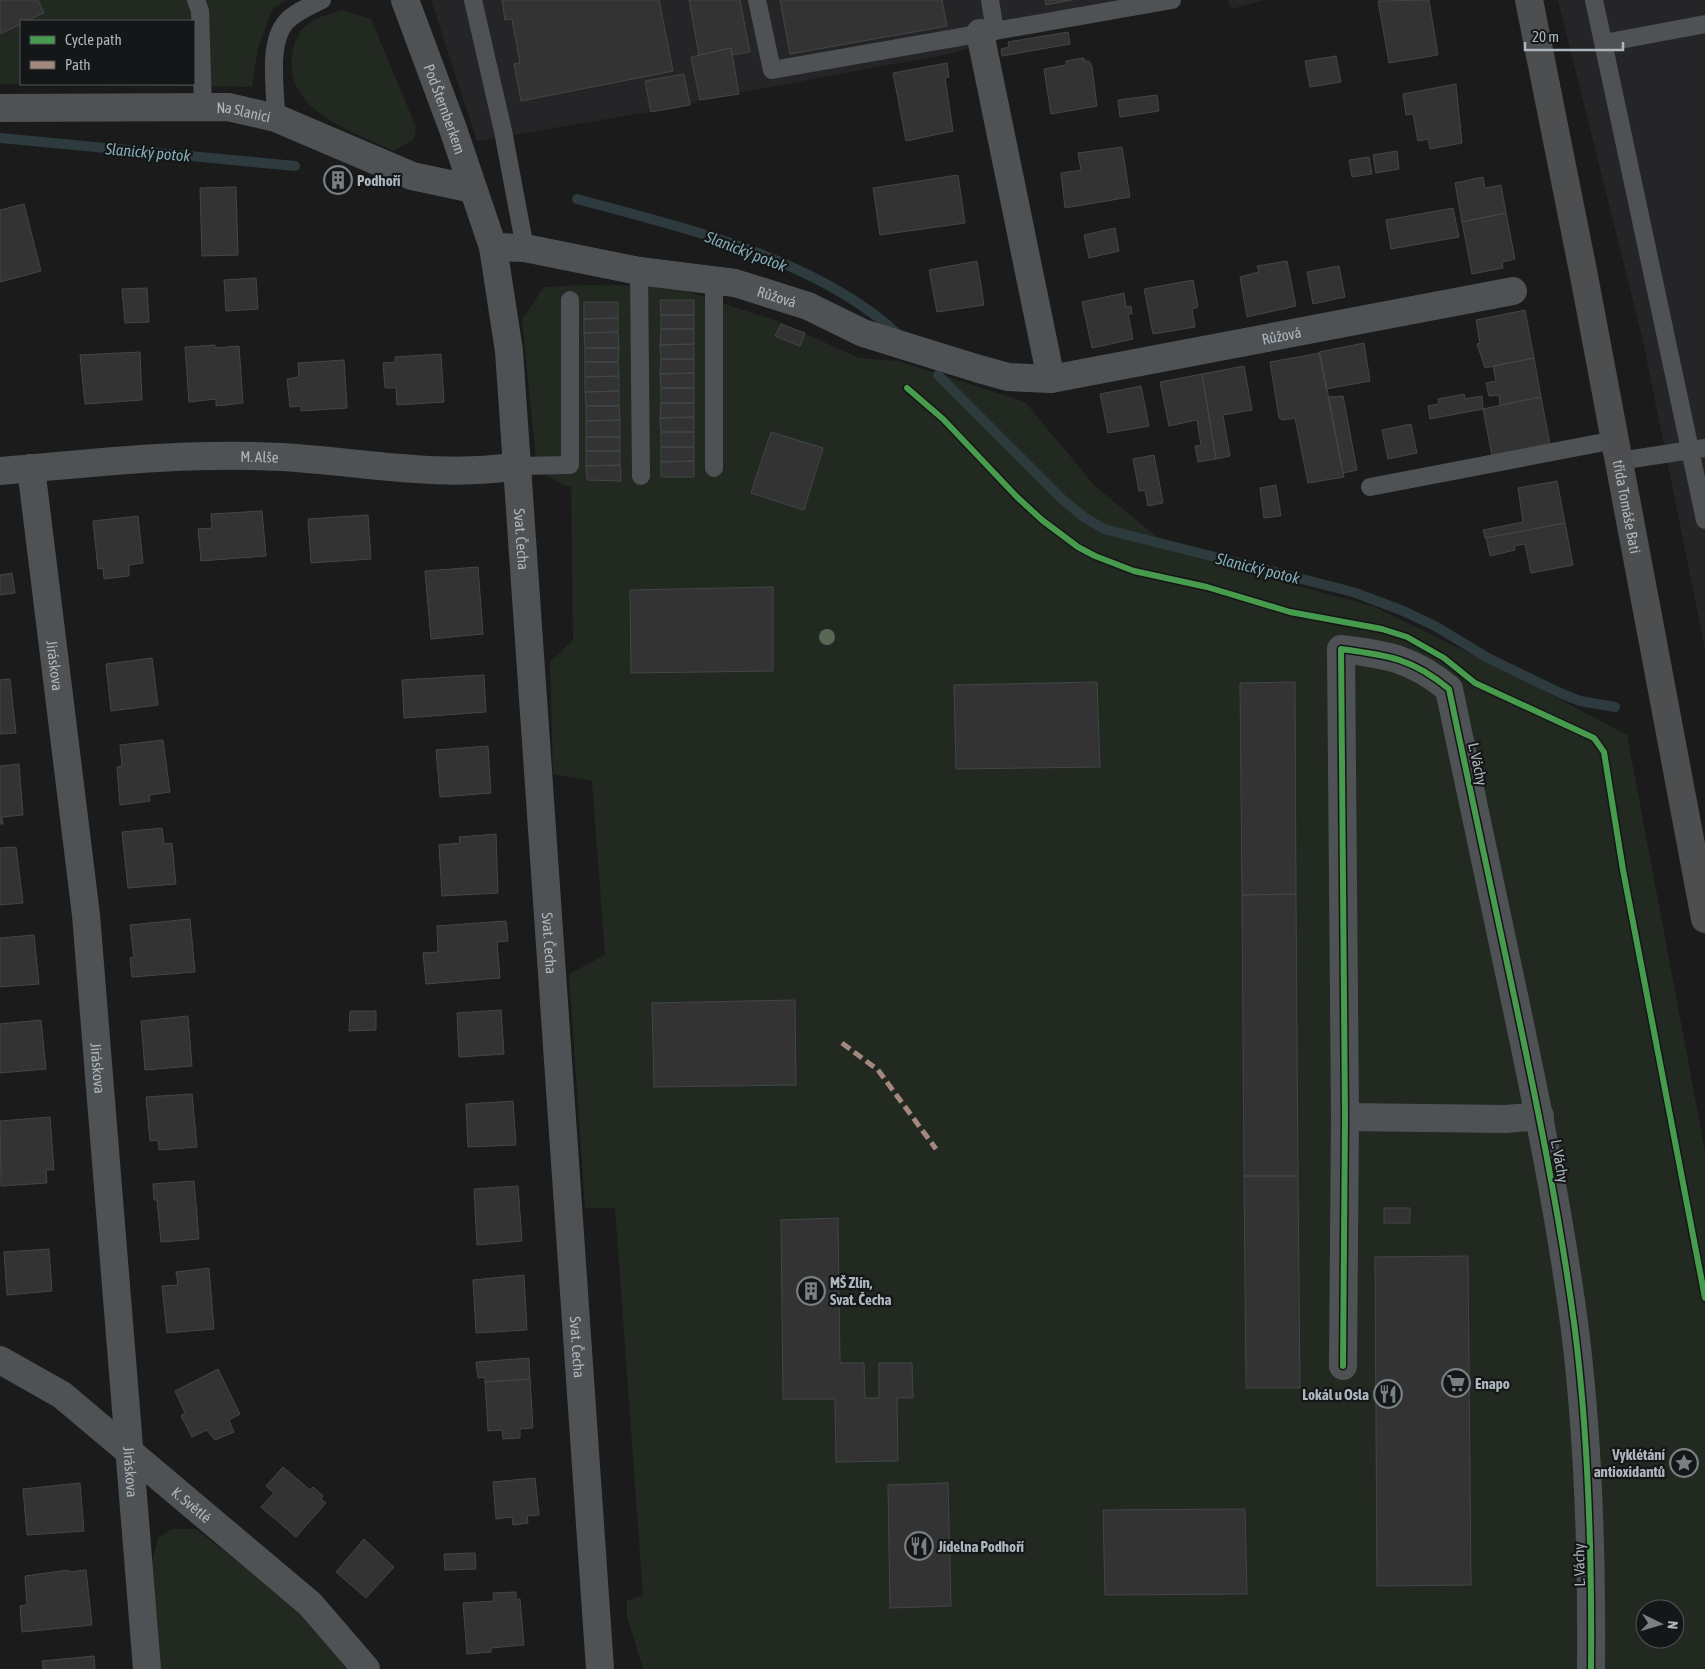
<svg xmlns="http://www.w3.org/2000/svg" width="1705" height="1669" font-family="'Asap Condensed',sans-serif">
	<rect width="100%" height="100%" fill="#1b1b1b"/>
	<path fill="#252527" d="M431,0H1175L1070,20L953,53L700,100L690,105L477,141Z
		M1227,0H1265L1232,9Z
		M1558,0H1705V650L1643,341Z"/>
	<path fill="#222920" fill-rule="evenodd" d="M0,0H286L272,10L258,48L252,87L0,84ZM21,21H194V84H21Z
		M343,10L371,19L416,127L414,139L394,151C351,130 280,110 293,50C299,21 319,17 343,10Z
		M586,285L671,286L777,321L859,358L898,361L1025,402L1095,486L1175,552L1375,607L1514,675L1627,735L1705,1151V1669H643L627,1616V1600L643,1596L615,1208H585L569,974L605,955L592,781L553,774L550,662L573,640L571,487L561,484L537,469L522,320L544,287ZM1645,1609H1675V1639H1645Z
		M172,1529H196L290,1603L351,1669H161L152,1562L158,1538Z"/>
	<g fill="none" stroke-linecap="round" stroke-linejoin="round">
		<path stroke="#2d3b3e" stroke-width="10" d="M0,138L295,166
			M577,199C684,228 817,258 900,336
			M938,375L1062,499L1085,518L1104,529L1353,592L1401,610L1435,626L1488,658L1560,693L1580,701L1615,707"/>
	</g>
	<path fill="#333" stroke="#434647" d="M0,0H38L44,13L26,21H21V24L0,34Z
		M502,0H659L673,71L521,101L514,64L520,63L512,19L505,20Z
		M689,0H740L750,52L732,55L731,48L699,55Z
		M780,0H942L947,26L790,54Z
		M1045,0H1071L1046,5Z
		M1429,0L1438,55L1389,63L1378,1Z
		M1068,32L1070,44L1002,56L1001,49L1009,47L1008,42Z
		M731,48L739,94L700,100L691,57Z
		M1336,56L1341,82L1310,87L1305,61Z
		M1084,58V61H1089L1092,67L1097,106L1051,114L1044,69L1066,65V61Z
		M947,63L949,77L945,78L953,131L906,141L893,73Z
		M684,74L690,105L651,112L645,81Z
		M1456,84L1462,143L1430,149L1428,139L1418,141L1413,114L1406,115L1403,94Z
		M1157,95L1159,111L1120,117L1118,100Z
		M1122,147L1130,197L1065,208L1061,173L1081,170L1078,153Z
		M1397,151L1399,169L1376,173L1373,155Z
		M1369,157L1372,174L1352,177L1349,160Z
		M326,173L351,175L350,187L325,185Z
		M958,175L965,223L880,235L873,188Z
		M1483,177L1485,188L1501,185L1506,213L1462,222L1455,183Z
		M236,187L238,255L202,256L200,188Z
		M24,204L41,271L0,282V210Z
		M1453,208L1459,237L1391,249L1386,220Z
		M1506,213L1515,259L1502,262L1503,268L1472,274L1462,222Z
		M1115,228L1119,251L1089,258L1084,235Z
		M977,261L984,305L937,312L929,270Z
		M1287,261L1296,306L1247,317L1240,277L1259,272L1257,266Z
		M1339,266L1345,297L1313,304L1307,272Z
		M256,278L258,309L226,311L224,280Z
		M1193,280L1198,307L1192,309L1195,327L1153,334L1144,289Z
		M147,288L149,322L125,323L122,289Z
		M1124,293L1126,307L1131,306L1132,314H1128L1133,339L1092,348L1082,302Z
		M660,300H694V315H661Z
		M584,302H618V318L584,319Z
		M1525,310L1534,358L1485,368L1477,344L1480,343L1476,320Z
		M661,315H694V329H661Z
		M618,318V332L584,333V319Z
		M781,324L805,333L800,346L775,336Z
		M661,329H694V344L660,345Z
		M618,332L619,348H585L584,333Z
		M1364,343L1370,381L1326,389L1319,352Z
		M694,344V359H661L660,345Z
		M215,345V348L239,346L243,403L216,406V399L189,402L185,347Z
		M585,348H619L618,362H585Z
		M140,352L142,400L85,404L80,355Z
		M1320,353L1344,477L1308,483L1295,418L1283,420L1279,418L1270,362Z
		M441,354L444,402L397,405L396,388H385L383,363L395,362V357Z
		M1534,358L1541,397L1500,405L1499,395L1489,396L1486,383L1496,381L1493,366Z
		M661,359H694V373L660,374Z
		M344,360L347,408L301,411V406L290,407L287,379L299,377L298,363Z
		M585,362H618L619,376L585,377Z
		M1244,366L1252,410L1223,415L1230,456L1216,459L1202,374Z
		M694,373V388H661L660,374Z
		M1202,374L1216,459L1198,462L1195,446L1201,445L1197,420L1169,426L1160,382Z
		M619,376V391L585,392V377Z
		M1141,386L1149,426L1108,433L1100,394Z
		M661,388H694V403H661Z
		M619,391V406H586L585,392Z
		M1464,394L1465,399L1482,396L1483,409L1430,419L1428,406L1439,404L1438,399Z
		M1343,396L1357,470L1343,473L1328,397Z
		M1541,397L1550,444L1492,456L1483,409Z
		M661,403H694V417L660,418Z
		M586,406H619L620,420L586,421Z
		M694,417V432H661L660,418Z
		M620,420V437H586V421Z
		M1411,424L1417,453L1388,459L1382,430Z
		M661,432H694V447H661Z
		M771,432L823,448L804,510L751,493Z
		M586,437H620V451H586Z
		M661,447H694V461L661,462Z
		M586,451H620V465L586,466Z
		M1154,455L1163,503L1148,506L1145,490L1139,491L1133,459Z
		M694,461V477H661V462Z
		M620,465L621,481L587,480L586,466Z
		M1557,481L1565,523L1485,538L1483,530L1523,522L1518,488Z
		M1276,485L1281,516L1264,518L1260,488Z
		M262,511L266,556L201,561L198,529L212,528L211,514Z
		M368,515L371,559L311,563L308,519Z
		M138,516L143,563L129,565V576L104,579L103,568L98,569L93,521Z
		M1565,523L1573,565L1531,573L1525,544L1514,546L1515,550L1490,556L1486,538Z
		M478,567L483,634L431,639L425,571Z
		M12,573L15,593L0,595V575Z
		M773,587V671L631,673L630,590Z
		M152,658L158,705L111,711L106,664Z
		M484,675L486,712L404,718L402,680Z
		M10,679L16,733L0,734V680Z
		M1097,682L1100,767L956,769L954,685Z
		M1295,682L1296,894L1242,895L1240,683Z
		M163,740L170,792L149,795L150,801L120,805L117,767L122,766L120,745Z
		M488,746L491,793L440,797L436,750Z
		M19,764L23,815L2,817L3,824H0V766Z
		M162,828L164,844L172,843L176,884L128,888L122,832Z
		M496,834L498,893L442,896L439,845L460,843L459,837Z
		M16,847L23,903L0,905V848Z
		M1296,894L1298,1176H1244L1242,895Z
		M190,919L195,972L132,977L130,958L134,957L130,925Z
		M506,921L508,941L497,942L500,978L426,984L423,953L438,952L437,926Z
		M34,935L39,984L0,987V938Z
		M795,1000L796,1085L654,1087L652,1003Z
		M501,1010L504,1054L459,1057L457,1013Z
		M350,1011H376V1030L349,1031Z
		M188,1016L192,1066L145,1070L141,1021Z
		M41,1020L46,1069L0,1073V1024Z
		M192,1094L197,1147L159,1150L158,1140L150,1141L146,1097Z
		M513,1101L516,1145L468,1147L466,1104Z
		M50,1117L54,1170H46L47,1183L1,1186L0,1121Z
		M1244,1176H1298L1300,1388H1246Z
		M194,1181L199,1239L161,1242L157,1200H154L153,1184Z
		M518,1186L522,1241L477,1245L474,1189Z
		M1384,1208H1410V1223H1384Z
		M838,1218L840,1363H864L865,1398H879V1363H912L913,1398H897L898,1461L836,1462L835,1399H783L781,1220Z
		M49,1249L52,1291L7,1295L4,1252Z
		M1468,1256L1471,1585L1377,1586L1375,1257Z
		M209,1268L214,1329L167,1333L162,1286L178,1285L176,1272Z
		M524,1275L527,1330L476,1333L473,1280Z
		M529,1358L530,1379L485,1382V1377L478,1378L476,1362Z
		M218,1369L240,1414L229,1420L234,1432L215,1440L207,1430L192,1437L181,1416L185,1413L175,1391Z
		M530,1379L533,1428L520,1429V1438L503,1439L502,1430L488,1431L485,1382Z
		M283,1467L310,1490L313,1487L323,1496L321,1499L326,1503L296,1537L261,1507L274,1493L266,1486Z
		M535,1478L539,1515L527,1516L528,1523L513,1525L512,1517L496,1519L493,1482Z
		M80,1483L84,1531L27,1535L23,1489Z
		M948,1483L951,1606L890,1608L888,1485Z
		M1245,1509L1247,1594L1105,1595L1103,1510Z
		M364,1539L394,1567L366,1598L336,1572Z
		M475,1553L476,1569L445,1570L444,1554Z
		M68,1570V1572L86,1570L92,1625L22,1632L20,1606L27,1605L25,1576Z
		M516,1592V1600L520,1599L524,1645L491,1648V1652L467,1654L463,1603L494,1601L493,1593Z
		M94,1656L95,1669H43L42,1661Z"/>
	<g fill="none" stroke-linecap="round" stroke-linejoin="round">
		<path stroke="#4f5254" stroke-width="18" d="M196,0L200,11L203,107
			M473,0L503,131L525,248
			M757,0L772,70L1172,0
			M990,0L995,31
			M1594,0L1705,520
			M1604,43L1705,24
			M276,118C276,91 267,43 286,22C295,12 310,6 322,0
			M639,271L641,476
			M714,281V468
			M1619,461L1705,448
			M518,466L570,465V300
			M1370,487L1615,440"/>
		<g stroke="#4f5254" stroke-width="28">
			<path id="s1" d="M405,0L453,129L493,247L509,351L600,1669"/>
			<path d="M980,33L1051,379"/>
			<path id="s2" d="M0,108L228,107L276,118L412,176L473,189"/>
			<path id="s3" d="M493,247L525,248L639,271L735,283L808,306L863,333L979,369L1008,377L1051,379L1513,291"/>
			<path id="s4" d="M31,468L86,915L147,1669"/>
			<path id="s5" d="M0,471C94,463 185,452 280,457C358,461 440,479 518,466"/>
			<path d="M1345,1117L1506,1119L1540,1116"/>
			<path id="s6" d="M0,1360L62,1395L310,1604L366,1669"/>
			<path d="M1343,1366L1345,1117L1341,649C1387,655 1412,658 1449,689C1470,790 1492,891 1513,991C1537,1104 1560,1216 1575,1330C1589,1443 1592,1555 1591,1669"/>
		</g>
		<path stroke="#4d4e50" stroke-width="28" id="s7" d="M1529,0L1584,276L1705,919"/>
		<path stroke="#a5887d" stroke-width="5" stroke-dasharray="10 5" stroke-linecap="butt" d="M842,1043L878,1070L936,1149"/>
		<defs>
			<path id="cycleway" d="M907,388L943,419L1017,497L1042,520L1078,547L1095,556L1134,571L1207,587L1290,612L1382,629L1407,637L1444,658L1475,683L1594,738L1604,752L1623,870L1705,1298
				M1343,1366L1345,1117L1341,649C1387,655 1412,658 1449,689C1470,790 1492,891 1513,991C1537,1104 1560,1216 1575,1330C1589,1443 1592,1555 1591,1669"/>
		</defs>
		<use href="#cycleway" stroke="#151617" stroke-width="9"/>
		<use href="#cycleway" stroke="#469c4c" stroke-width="6"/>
	</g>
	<circle fill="#596854" cx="827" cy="637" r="8"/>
	<defs>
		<symbol id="building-ring" viewBox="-11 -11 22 22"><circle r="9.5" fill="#151617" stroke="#798084" stroke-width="1.5"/><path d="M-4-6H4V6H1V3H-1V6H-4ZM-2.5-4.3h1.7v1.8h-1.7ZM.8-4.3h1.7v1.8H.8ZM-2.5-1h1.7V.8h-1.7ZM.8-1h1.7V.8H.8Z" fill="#798084"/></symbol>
		<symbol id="supermarket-ring" viewBox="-11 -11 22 22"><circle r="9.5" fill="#151617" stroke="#798084" stroke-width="1.5"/><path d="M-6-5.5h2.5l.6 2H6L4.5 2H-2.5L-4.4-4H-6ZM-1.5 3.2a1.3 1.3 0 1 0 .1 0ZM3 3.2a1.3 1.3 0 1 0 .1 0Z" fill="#798084"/></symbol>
		<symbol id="restaurant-ring" viewBox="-11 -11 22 22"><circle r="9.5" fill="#151617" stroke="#798084" stroke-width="1.5"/><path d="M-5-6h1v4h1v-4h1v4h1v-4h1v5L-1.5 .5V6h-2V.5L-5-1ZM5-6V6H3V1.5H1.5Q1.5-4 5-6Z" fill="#798084"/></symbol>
		<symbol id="sight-ring" viewBox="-11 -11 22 22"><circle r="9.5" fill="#151617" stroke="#798084" stroke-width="1.5"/><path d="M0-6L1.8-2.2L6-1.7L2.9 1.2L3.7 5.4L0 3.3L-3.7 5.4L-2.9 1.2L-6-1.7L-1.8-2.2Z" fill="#798084"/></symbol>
	</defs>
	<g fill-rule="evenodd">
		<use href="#building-ring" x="322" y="164" width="32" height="32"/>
		<use href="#building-ring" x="795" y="1275" width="32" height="32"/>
		<use href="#supermarket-ring" x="1440" y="1367" width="32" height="32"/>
		<use href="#restaurant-ring" x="1372" y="1378" width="32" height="32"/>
		<use href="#sight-ring" x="1668" y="1447" width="32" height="32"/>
		<use href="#restaurant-ring" x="903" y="1530" width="32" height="32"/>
	</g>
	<g text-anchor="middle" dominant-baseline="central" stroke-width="4.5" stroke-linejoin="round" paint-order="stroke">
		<g font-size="15" fill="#acb6bc" stroke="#151617">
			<text stroke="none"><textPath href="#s1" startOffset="116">Pod Šternberkem</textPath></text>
			<text stroke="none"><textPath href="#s2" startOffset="244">Na Slanici</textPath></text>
			<text stroke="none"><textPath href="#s3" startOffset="289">Růžová</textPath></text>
			<text stroke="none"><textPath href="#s3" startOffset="812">Růžová</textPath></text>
			<text stroke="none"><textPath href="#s5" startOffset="260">M. Alše</textPath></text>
			<text stroke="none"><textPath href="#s7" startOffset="516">třída Tomáše Bati</textPath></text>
			<text stroke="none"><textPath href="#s1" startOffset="556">Svat. Čecha</textPath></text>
			<text stroke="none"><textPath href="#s4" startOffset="199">Jiráskova</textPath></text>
			<text transform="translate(1478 764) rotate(78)">L. Váchy</text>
			<text stroke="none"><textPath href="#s1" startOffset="961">Svat. Čecha</textPath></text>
			<text stroke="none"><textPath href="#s4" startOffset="604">Jiráskova</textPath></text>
			<text transform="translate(1560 1161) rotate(80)">L. Váchy</text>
			<text stroke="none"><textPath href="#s1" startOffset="1366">Svat. Čecha</textPath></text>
			<text stroke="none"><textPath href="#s4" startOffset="1009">Jiráskova</textPath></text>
			<text stroke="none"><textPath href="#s6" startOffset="241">K. Světlé</textPath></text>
			<text transform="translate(1579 1565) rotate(-91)">L. Váchy</text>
		</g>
		<g font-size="15" font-weight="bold" fill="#acb6bc" stroke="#151617" text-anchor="start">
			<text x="357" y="180">Podhoří</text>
			<text x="830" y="1282">MŠ Zlín,<tspan x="830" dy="17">Svat. Čecha</tspan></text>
			<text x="1475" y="1383">Enapo</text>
			<text x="1369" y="1394" text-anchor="end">Lokál u Osla</text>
			<text x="1665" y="1454" text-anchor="end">Vyklétání<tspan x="1665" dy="17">antioxidantů</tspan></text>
			<text x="938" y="1546">Jídelna Podhoří</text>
		</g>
		<g font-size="16" font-style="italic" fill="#83aeb7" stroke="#151617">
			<text transform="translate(148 152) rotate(5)">Slanický potok</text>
			<text transform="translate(746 251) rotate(21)">Slanický potok</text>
			<text transform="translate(1258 568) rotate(14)">Slanický potok</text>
		</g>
	</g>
	<rect x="20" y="20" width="175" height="65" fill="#151617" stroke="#515659"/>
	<rect x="30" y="36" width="25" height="8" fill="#469c4c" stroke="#515659"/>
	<text x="65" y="45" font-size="15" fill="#acb6bc">Cycle path</text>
	<rect x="30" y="61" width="25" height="8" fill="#a5887d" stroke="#515659"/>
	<text x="65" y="70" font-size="15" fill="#acb6bc">Path</text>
	<g transform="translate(1660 1624) rotate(95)"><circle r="24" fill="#151617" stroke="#515659"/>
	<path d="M0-4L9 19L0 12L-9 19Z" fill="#798084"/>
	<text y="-8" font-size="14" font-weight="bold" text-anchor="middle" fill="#acb6bc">N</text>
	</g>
	<path d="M1525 42v8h98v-8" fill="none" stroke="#acb6bc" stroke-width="2.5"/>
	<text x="1532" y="42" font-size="15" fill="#acb6bc" stroke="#151617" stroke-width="4" paint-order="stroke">20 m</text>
</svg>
